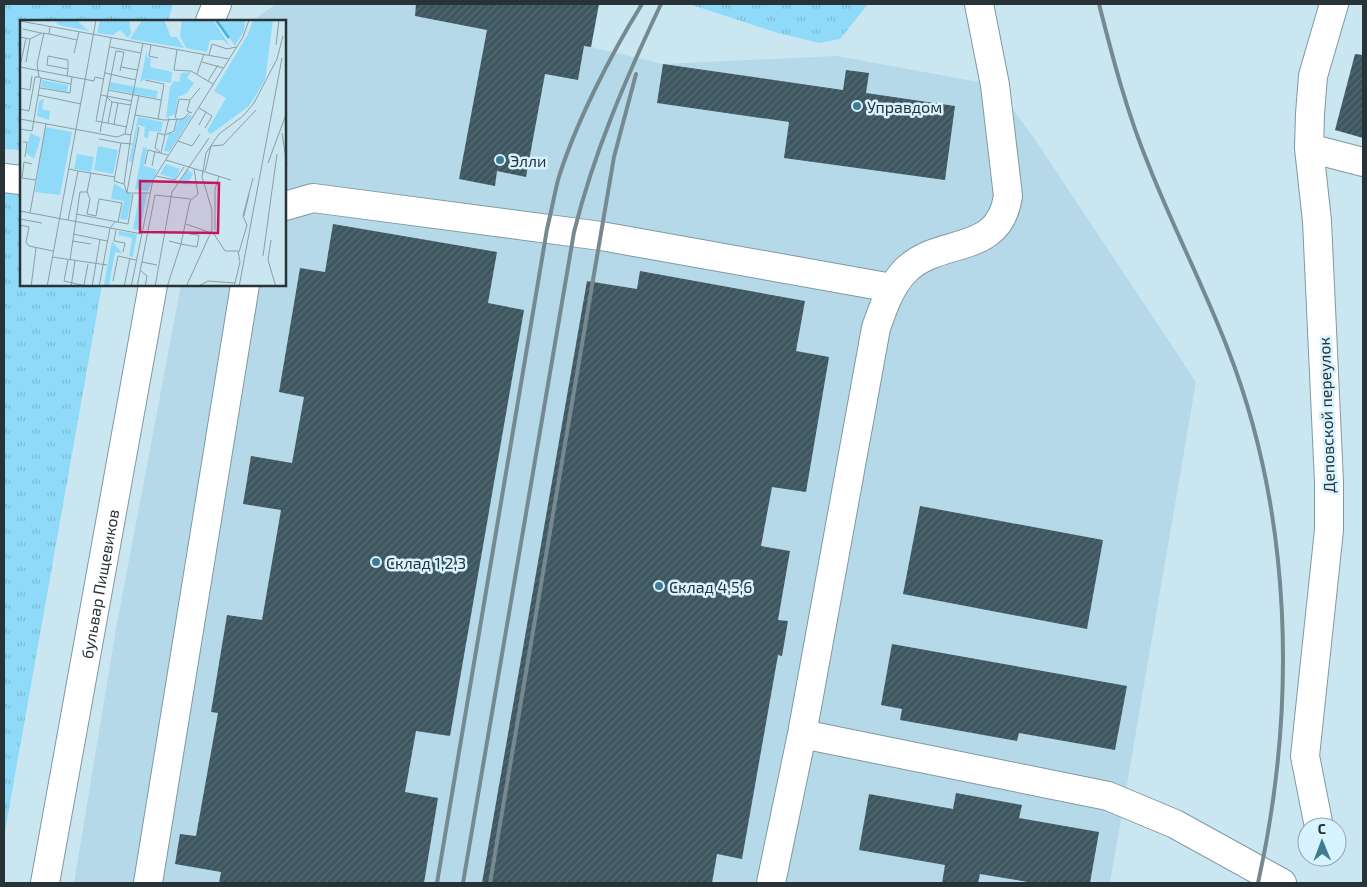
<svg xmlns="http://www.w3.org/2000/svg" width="1367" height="887" font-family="'Exo 2',sans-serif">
	<defs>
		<pattern id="grass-tufts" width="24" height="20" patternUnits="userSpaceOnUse" patternTransform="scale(1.25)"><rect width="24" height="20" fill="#8fdaf8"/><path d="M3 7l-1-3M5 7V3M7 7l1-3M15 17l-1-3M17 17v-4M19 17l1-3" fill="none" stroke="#7bbcd5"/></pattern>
		<pattern id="building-hatch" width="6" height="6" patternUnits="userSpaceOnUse" patternTransform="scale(1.25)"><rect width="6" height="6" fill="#3d565f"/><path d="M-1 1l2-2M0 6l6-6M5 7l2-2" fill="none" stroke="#576c73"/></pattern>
	</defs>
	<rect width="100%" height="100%" fill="#cae6f1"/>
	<path fill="#b5d9e8" d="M276,4H599L591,47L663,64L837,56L995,85L1034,138L1196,382L1110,883H74L116,629L181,285H285V21H252Z"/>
	<path fill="url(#grass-tufts)" d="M4,4H173L168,21H21V150L4,149Z
		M689,4H868L840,39L819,43L778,33Z
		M4,188L21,191V285H102L4,837Z"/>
	<path fill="url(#building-hatch)" d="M416,4H599L591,47L584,46L578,80L545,74L526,177L497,171L495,186L459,179L487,30L415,16Z
		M1355,54L1363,55V138L1335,130Z
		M663,64L843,90L846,70L869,73L866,93L955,106L945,180L784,158L789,122L657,103Z
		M333,224L497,252L488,303L524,310L450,736L416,731L405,792L438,798L424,883H219L221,872L175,864L180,834L196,836L218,713L211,712L227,615L262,620L281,510L243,504L251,456L292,463L304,397L279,392L300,268L325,272Z
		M640,271L805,301L796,351L829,357L806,492L772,487L761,546L790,551L778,620L788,621L782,656L778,655L742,859L717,854L712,883H482L587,281L637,289Z
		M920,506L1103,540L1087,629L903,594Z
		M892,644L1127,686L1115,750L1019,733L1017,741L900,720L902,709L881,705Z
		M956,793L1022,805L1019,818L1099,832L1090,883H1034L980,874L978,883H942L945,865L859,850L869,794L953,809Z"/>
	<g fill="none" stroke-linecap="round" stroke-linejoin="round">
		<defs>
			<path id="minor" d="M1309,148L1363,162
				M4,178L21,180
				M285,206L313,198L601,236L892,288
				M802,734L1108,796L1175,824L1282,883
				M1319,827L1305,756L1329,530V482L1317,221L1309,148L1310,114L1313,76L1334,4
				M148,883L245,285
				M771,883L802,734L876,328C883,308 890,286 906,270C941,236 999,257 1008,196L995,85L979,4"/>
			<g id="major">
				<path d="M210,21L217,4"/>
				<path id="s1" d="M45,883L153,285"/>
			</g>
		</defs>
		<use href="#minor" stroke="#7f99a4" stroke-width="30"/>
		<use href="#major" stroke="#7f99a4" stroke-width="30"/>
		<use href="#minor" stroke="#fff" stroke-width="28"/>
		<use href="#major" stroke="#fff" stroke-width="28"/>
		<path stroke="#768991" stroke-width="4" d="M1099,4C1113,59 1127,113 1149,166C1173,227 1203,285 1227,347C1293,515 1297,707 1258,883
			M437,883L547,229C551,213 554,196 558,180C575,124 611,54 642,4
			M463,883L574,232C594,152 626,78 661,4
			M490,883L614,157L636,74"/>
	</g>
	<g fill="#3f7c92" stroke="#d7f3ff" stroke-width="2">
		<circle cx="857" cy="106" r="5"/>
		<circle cx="500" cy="160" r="5"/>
		<circle cx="376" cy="562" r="5"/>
		<circle cx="659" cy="586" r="5"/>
	</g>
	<g text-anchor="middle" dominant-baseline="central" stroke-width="5" stroke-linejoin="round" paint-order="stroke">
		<g font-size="16" fill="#283338" stroke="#d7f3ff" text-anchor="start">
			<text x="867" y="106">Управдом</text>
			<text x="510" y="160">Элли</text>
			<text x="386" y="562">Склад 1,2,3</text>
			<text x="669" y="586">Склад 4,5,6</text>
		</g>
		<g font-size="16" fill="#283338" stroke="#d7f3ff">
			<text transform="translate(1326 415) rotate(-92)">Деповской переулок</text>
			<text stroke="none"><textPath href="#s1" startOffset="304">бульвар Пищевиков</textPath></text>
		</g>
	</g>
	<g transform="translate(20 20)">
		<rect width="266" height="266" fill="#cae6f1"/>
		<path d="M233,0H253L245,60L229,86L191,114L187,111L206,78L194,71L228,14ZM127,29V37L131,38L130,47L152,52L151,63L125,59L120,63ZM171,52L167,58L174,63L167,73L158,77L155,94L146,98L150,67L154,61L159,62L161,53ZM22,60L48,65L47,72L21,67ZM90,62L138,71L136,78L89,69ZM24,79L22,89L30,91L29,100L17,96L19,81ZM170,95L172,96L149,132L144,131L149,113H154L158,100ZM118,97L143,102L141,112L129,111L128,118L124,117L125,107L118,105L112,142L109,141ZM25,107L52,112L40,175L15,172ZM78,126L98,130L93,154L74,150ZM123,127L127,128L124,146L137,150L128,171L115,169ZM146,144L160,149L155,159L140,154ZM167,149L173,154L167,165L159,162ZM94,163L112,175L107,200L100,199L104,181L91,179ZM120,172L127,173L120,210L113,209ZM99,211L117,214L113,237L109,236L112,218L98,215ZM92,221L102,233L95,232L89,266L84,265Z" fill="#8fdaf8"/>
		<path d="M33,0H56L69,11L39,5ZM80,0H109L111,13L108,18L100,10L93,15L77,13ZM122,0H144L151,17H157L164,28L110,19ZM162,0H193L210,26L203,20H190L187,32L166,28L160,16ZM198,0H225L224,11L215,26ZM57,134L74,137L71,152L54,149Z" fill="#8fdaf8"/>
		<path d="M10,113L21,118L14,139L6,133Z" fill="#8fdaf8"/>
		<path fill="none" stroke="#3eb4dd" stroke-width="2.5" d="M196,0L209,18"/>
		<path fill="none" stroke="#899ea7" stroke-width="1" d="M0,1L209,39M3,9L21,13M29,14L57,20M0,17L10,19L22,13L29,14L30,7M123,23L105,114L111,115L115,95L144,100L163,99L170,92M131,25L129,36L138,38M256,25L259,0M90,27L121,33M157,30L154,50L171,51L193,64M54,33L59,12M189,35L192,24L207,29L216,27M1,42L6,18M6,42L10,19M182,42L203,48M0,47L74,61L75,57L84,59M101,47L118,50M100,51L104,32L96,31L82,102L107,107M85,53L116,60M177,54L184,34M47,56L48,49V40L28,36L27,45L48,49M21,58L51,64L52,57M125,60L144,64L138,99M188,61L198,45M0,68L10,70L12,56M20,68L50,73L51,64M88,70L141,80M18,75L61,84M81,75L112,81M87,77L92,82L111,85M179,88L186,92L179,105M0,89L9,91L15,57H19L17,44L24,13M172,93L167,91L170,80L180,68M115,95L119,75M155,98L159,79L170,80M0,99L97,117L105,114M88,103L92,82M94,104L98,83M185,108L192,96L186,92M0,109L12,111L21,58L19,57M80,112L82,102L76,101L91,18M262,113L267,145M145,114L149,98M111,115L104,164L107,173H130M145,115L154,111L157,98M79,119L101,123M158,121L172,126L180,114M3,122H7L5,137M140,132L135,128L138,113L145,115L141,133M146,140L211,160M248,143L267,92M12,144L4,142L2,158L16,160M125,144L128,130L148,135M132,146L135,131M58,151L95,157M185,151L191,126L203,125L236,90M136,156L155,160L164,147M104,164L94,161L101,123L112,124M67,172L70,179L67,194L76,196L79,179L102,183L98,202M107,172L119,107M0,191L122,214M10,193L26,104M56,194L108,204L113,174M224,196L229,174M0,199L22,203M48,200L58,151L49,149M166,204L194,214L205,231H218L220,242L214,267M0,205L9,207L6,222L9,226L33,231M96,210L94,221L105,223L103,232M195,210V169L199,156M53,214L87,221M169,214L179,215L177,227L161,224L170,181L178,174L174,149M251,220L248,240L256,267M52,221L71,224M219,232L227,205L223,196L233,158M243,236L257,134M32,237L87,245M48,240L44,261L70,267M50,240L60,172H67L71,153M122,242L137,245M121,251L127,256L125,267M93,261L98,236L116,240M64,265L68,244M11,267L16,228M27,267L76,0M51,267L55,241M72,267L80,219M79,267L90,208L95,202M104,267L110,238M111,267L133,160L223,17L229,0M117,267L135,175L171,179M135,267L152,172L189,118M147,267L161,224L149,221M166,267L192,210V190L182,157L186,133L199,114L223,96L234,83L257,39L263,16M177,267L188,261L215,263M219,267L262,38"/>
		<path fill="#c2185b" fill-opacity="0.15" stroke="#c2185b" stroke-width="2.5" d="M120,161L199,163L198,213L120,212Z"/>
		<rect width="266" height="266" fill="none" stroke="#283338" stroke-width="2.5"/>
	</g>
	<rect width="1367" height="887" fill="none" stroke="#283338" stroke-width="10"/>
	<g transform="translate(1322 842) rotate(359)"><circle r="24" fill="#d7f3ff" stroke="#91a6af"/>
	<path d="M0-4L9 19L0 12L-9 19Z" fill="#3f7c92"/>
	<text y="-8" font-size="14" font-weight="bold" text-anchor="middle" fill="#283338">С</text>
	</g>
</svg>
